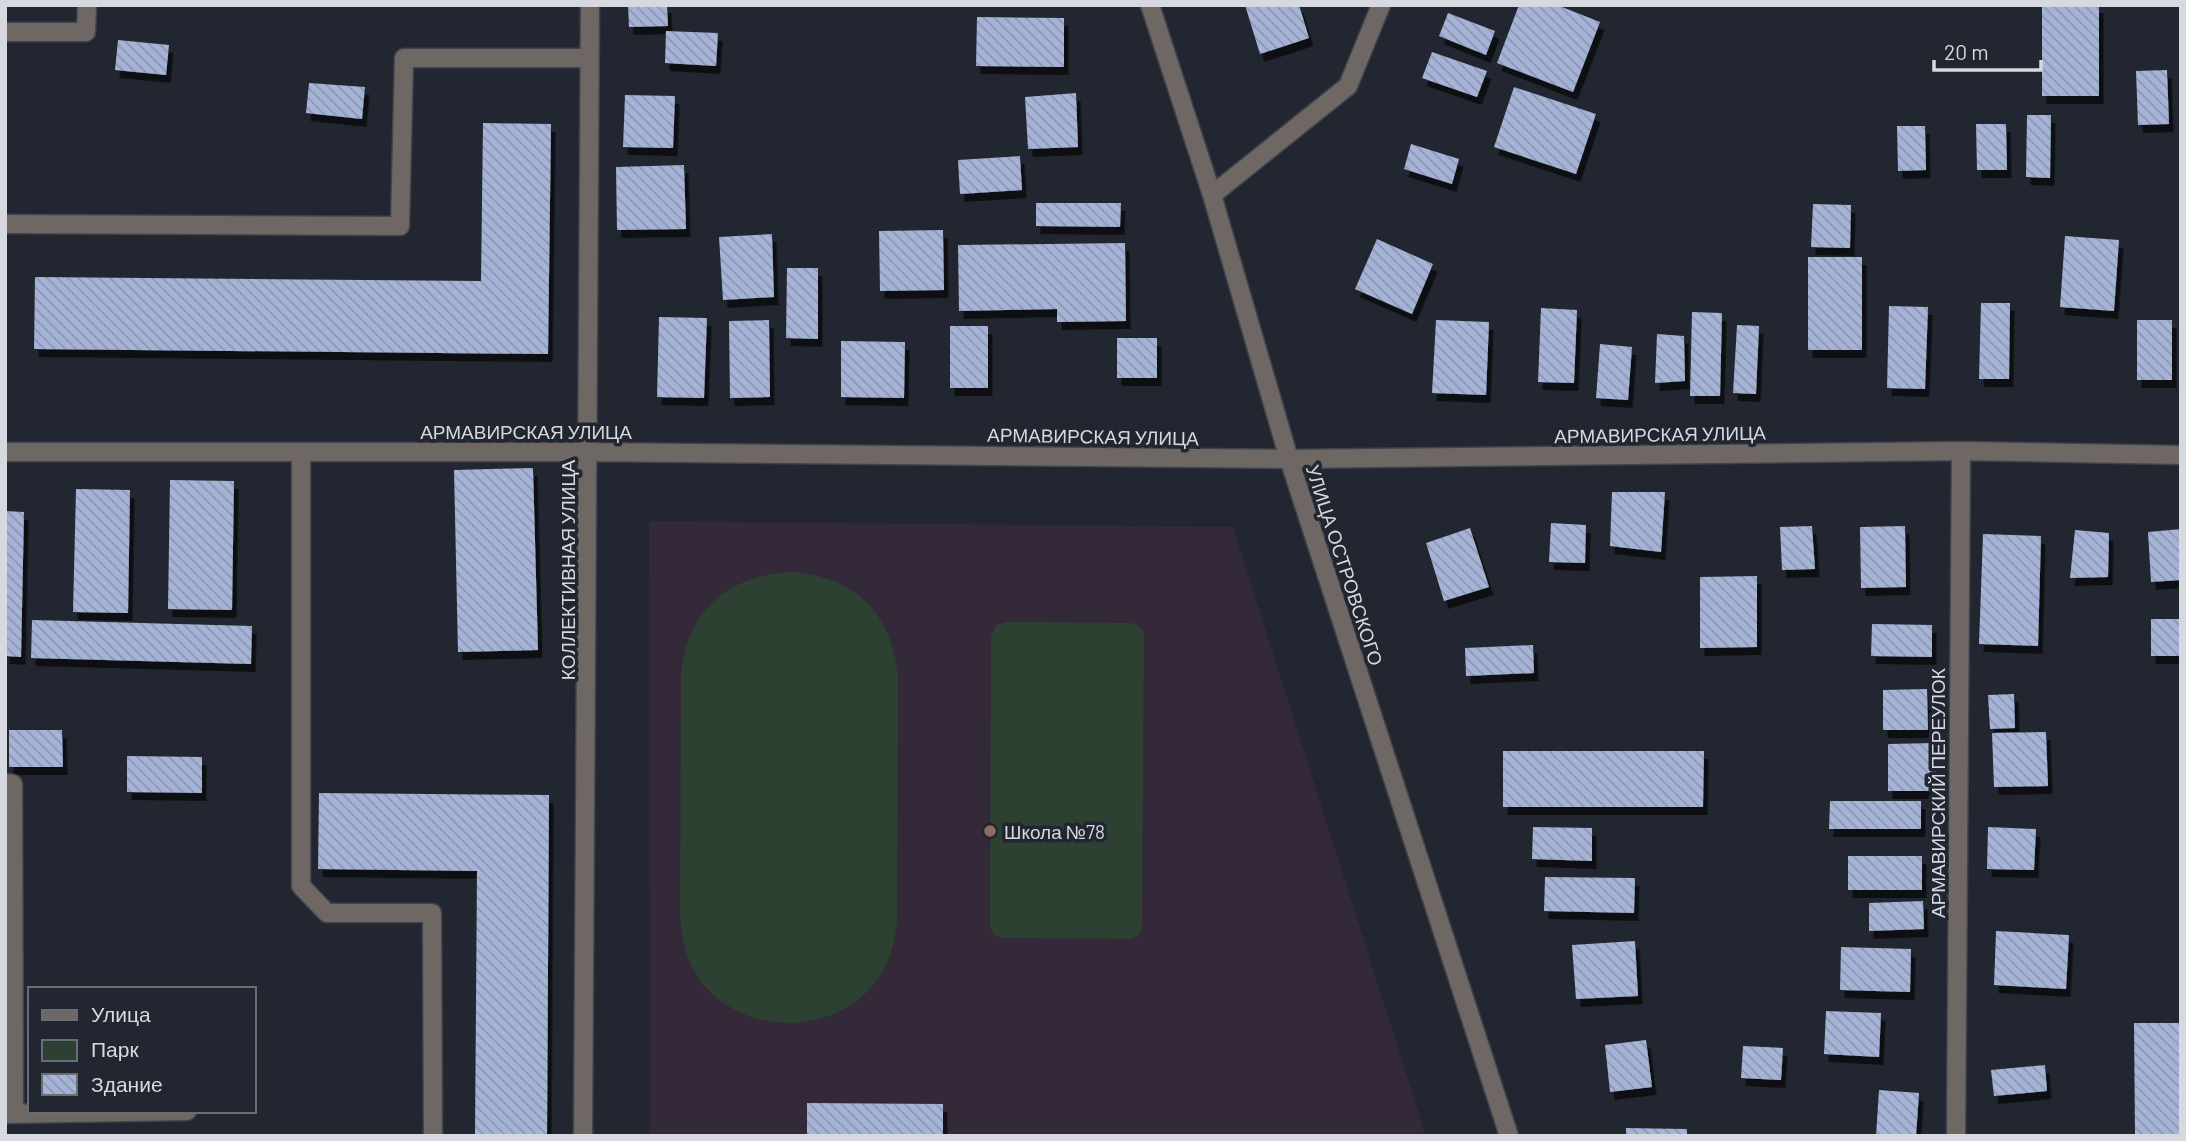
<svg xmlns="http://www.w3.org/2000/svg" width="2186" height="1141" font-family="Barlow,sans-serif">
	<defs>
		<pattern id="building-back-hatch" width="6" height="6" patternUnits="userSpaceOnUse" patternTransform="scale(1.75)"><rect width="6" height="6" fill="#a5b3d6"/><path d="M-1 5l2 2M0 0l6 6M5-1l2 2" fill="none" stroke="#8c96b1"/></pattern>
		<filter id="shadow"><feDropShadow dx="4.5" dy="8" stdDeviation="0" flood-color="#0009"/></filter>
	</defs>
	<rect width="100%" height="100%" fill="#212630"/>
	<path fill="#332938" d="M649,521L1233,527L1426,1136H650Z"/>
	<path fill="#2d4132" d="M794,572C857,578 892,614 898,677L897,919C895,950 885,978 860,998C810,1040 725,1028 693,969C685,953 682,936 680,918L681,676C686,610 729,574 794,572Z
		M1007,622L1131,623L1139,626L1144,634L1142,926L1138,936L1130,939L1003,938L995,935L990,928L991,636L996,625Z"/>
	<path fill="url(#building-back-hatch)" filter="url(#shadow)" d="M628,5H667L668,26L629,27Z
		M1245,5H1299L1309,38L1260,54Z
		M1519,5H1557L1600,22L1573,92L1497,63Z
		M2042,5H2099V96H2042Z
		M1448,13L1495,31L1486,55L1439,36Z
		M977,17L1064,18V67L976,66Z
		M666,31L718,33L716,66L665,63Z
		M118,40L169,45L166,75L115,70Z
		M1432,52L1487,71L1477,97L1422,78Z
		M2167,70L2169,124L2138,125L2136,71Z
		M309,83L365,87L362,119L306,113Z
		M1514,87L1596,114L1576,174L1494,147Z
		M1076,93L1078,147L1028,149L1025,97Z
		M625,95L675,96L673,148L623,147Z
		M2027,115H2051L2050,178L2026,177Z
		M483,123L551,124L548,354L34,349L35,277L481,281Z
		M1976,124H2006L2007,170H1977Z
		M1897,126H1925L1926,170L1898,171Z
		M1411,144L1459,159L1452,184L1404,169Z
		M1020,156L1022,190L960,194L958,160Z
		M684,165L686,229L617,230L616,167Z
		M1036,203H1121L1120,227L1036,226Z
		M1813,204L1851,205L1850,248L1811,247Z
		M943,230L944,290L880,291L879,231Z
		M772,234L774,297L723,300L719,237Z
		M2065,236L2119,240L2114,311L2060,307Z
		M1377,239L1433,264L1412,314L1355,289Z
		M1125,243L1126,321L1057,322V309L959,311L958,245Z
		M1808,257H1862V350H1808Z
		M787,268H818V339L786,338Z
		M1981,303H2010L2009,379H1979Z
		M1889,306L1928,307L1925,389L1887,388Z
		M1541,308L1577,310L1574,383L1538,382Z
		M1692,312L1722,313L1720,396H1690Z
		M659,317L707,318L704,398L657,397Z
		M769,320L770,397L730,398L729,321Z
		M1436,320L1489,322L1486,395L1432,393Z
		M2137,320H2172V380H2137Z
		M1737,325L1759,326L1756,394L1733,393Z
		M950,326H988V388H950Z
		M1657,334L1684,336L1685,381L1655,383Z
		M1117,338H1157V378H1117Z
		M841,341L905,342L904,398L841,397Z
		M1600,344L1632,347L1628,400L1596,398Z
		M533,468L538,650L458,652L454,470Z
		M170,480L234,481L232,610L168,609Z
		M76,489L130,490L128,613L73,612Z
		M1612,492H1665L1661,552L1610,546Z
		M5,511L24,512L21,657L5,656Z
		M1551,523L1586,525L1585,563L1549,562Z
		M1812,526L1815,569L1782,570L1780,527Z
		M1905,526L1906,587L1861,588L1860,527Z
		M1470,528L1489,587L1444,601L1426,543Z
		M2181,529V580L2151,582L2148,532Z
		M2075,530L2109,533L2108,577L2070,578Z
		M1983,534L2041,536L2038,646L1979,644Z
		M1757,576V647L1700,648V577Z
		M2151,619H2181V656H2151Z
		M32,620L252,626L251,664L31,658Z
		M1872,624L1932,625V657L1871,656Z
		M1533,645L1534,673L1466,676L1465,648Z
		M1927,689L1928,730H1883V690Z
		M2014,694L2015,728L1990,729L1988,695Z
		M9,730H62L63,767H9Z
		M2046,732L2048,786L1994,787L1992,733Z
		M1936,743V791H1888V744Z
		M1503,751H1704L1703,807H1503Z
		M127,756L202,757V793L127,792Z
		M319,793L549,795L547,1136H475L477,871L318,869Z
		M1830,801H1921V829H1829Z
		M1533,827L1592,828V861L1532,859Z
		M1988,827L2036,829L2034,870L1987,869Z
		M1848,856H1922V890H1848Z
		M1545,877L1635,878L1634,913L1544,911Z
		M1923,901L1924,929L1869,931V903Z
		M1996,931L2069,935L2066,989L1994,985Z
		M1635,941L1638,996L1576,999L1572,945Z
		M1841,947L1911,949L1910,992L1840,990Z
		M1826,1011L1881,1013L1879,1057L1824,1054Z
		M2134,1023H2181V1136H2135Z
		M1646,1040L1652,1087L1610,1092L1605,1045Z
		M1743,1046L1783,1048L1781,1080L1741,1078Z
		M2045,1065L2047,1091L1994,1096L1991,1070Z
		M1879,1090L1919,1093L1916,1136H1876Z
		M807,1103L943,1104V1136H807Z
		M1626,1128L1687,1129V1136H1626Z"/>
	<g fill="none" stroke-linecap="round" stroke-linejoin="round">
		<defs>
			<path id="minor" d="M1150,5L1212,195L1289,459L1509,1136
				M5,32H86L87,5
				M1212,195L1348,86L1381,5
				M5,224L400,226L404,58H589
				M5,452H589L1289,459L1961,451L2181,455
				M301,452V886L327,913H432L433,1136
				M5,783L13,784L14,1114
				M5,1114L187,1111
				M583,1136L590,5
				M1956,1136L1961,451"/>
		</defs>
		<use href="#minor" stroke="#3e434c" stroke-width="21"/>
		<use href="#minor" stroke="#6e6764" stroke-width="18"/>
	</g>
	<circle fill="#8d6e63" stroke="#212630" stroke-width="2.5" cx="990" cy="831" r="7"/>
	<g text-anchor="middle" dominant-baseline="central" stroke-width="7" stroke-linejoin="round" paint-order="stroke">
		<g font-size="19" fill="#d6d9e0" stroke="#212630">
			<text x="526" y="431">АРМАВИРСКАЯ УЛИЦА</text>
			<text transform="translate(1660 434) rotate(-1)">АРМАВИРСКАЯ УЛИЦА</text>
			<text transform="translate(1093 436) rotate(1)">АРМАВИРСКАЯ УЛИЦА</text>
			<text transform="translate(1345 565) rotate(72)">УЛИЦА ОСТРОВСКОГО</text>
			<text transform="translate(567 570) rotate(-90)">КОЛЛЕКТИВНАЯ УЛИЦА</text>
			<text transform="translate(1937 793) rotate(-90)">АРМАВИРСКИЙ ПЕРЕУЛОК</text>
		</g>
		<g font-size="19" fill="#d6d9e0" stroke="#212630" text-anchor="start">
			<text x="1004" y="831">Школа №78</text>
		</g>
	</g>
	<rect width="2186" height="1141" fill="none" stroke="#d6d9e0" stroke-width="14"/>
	<rect x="28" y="987" width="228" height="126" fill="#212630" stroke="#696e76" stroke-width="2"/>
	<rect x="42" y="1010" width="35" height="10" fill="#6e6764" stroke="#696e76" stroke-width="2"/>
	<text x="91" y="1022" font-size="21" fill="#d6d9e0">Улица</text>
	<rect x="42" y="1040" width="35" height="21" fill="#2d4132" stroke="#696e76" stroke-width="2"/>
	<text x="91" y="1057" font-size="21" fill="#d6d9e0">Парк</text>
	<rect x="42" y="1074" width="35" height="21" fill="url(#building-back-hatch)" stroke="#696e76" stroke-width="2"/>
	<text x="91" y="1092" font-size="21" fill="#d6d9e0">Здание</text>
	<path d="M1934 60v10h107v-10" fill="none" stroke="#d6d9e0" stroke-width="3.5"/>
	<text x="1944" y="60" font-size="21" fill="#d6d9e0" stroke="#212630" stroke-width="5" paint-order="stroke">20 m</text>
</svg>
